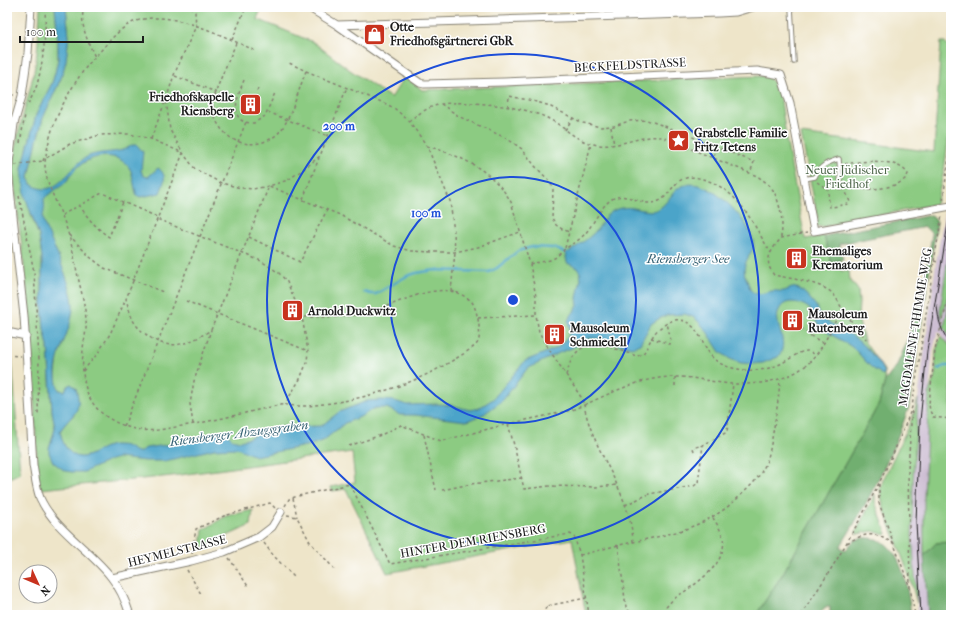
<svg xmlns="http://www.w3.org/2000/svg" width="958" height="622" font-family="'IM FELL French Canon',serif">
	<rect width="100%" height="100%" fill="#fff"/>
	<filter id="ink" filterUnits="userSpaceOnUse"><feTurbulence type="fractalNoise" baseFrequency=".025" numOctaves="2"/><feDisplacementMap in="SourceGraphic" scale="8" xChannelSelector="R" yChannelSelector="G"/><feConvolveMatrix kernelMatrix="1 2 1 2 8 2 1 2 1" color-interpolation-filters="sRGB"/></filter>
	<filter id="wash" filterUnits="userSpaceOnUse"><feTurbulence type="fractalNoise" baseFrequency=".012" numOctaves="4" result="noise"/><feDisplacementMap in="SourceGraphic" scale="16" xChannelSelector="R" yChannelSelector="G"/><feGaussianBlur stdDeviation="0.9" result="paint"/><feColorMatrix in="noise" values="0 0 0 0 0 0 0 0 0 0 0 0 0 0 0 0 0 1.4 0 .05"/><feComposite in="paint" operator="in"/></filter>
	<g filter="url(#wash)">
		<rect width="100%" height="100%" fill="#eee5c9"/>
		<path fill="#cdbed3" d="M951,208V264L948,258L940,311L942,317L951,281V296L944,327L951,339V347L938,331L933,351L929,392L924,497V556L928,615H918L912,535L913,480L918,399L936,262L945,209Z"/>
		<path fill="#8ccb82" stroke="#54744f" d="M40,7H55L58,41V59L55,73L52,83L36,115L22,169L31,215L39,236L42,257V304L44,329L48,346L52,411L55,429L49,448L62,443L60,431L67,421L74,415L67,386L65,391L58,390L56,383V376L58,356L72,315L34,196L29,177L37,140L43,118L62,76L69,36L66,7H262L257,19L313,42L350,70L391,98L405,76L422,90L762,76L769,78L777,86L781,101L787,144L805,239L824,236L831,262L840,260L841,271H849L850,280L858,290L859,302L858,318L864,341L884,370L885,381L879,404L782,575L756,615H586L572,539L387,573L346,489L332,491L331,487L355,482L352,452L172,476L41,489L38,479L30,316L13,172C14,138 25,112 32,80C38,56 39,31 40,7Z
			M941,42H945L951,49V120L944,171L936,204L821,227L815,225L814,222L818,220L801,134L934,152Z
			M948,258C957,276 946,300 941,319L940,311Z
			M951,296V339L944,327Z
			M941,336L951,347V542L936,543L924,556V497L929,392L935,375L936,350Z
			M7,357L12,358L20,473L7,479Z
			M918,399L913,480L912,535L917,603L909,575L883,506L880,490L883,480L913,416Z
			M875,494V502L887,534L885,535L873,531L857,534L856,532Z
			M253,510L251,525L201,548L203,530L226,516Z"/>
		<path fill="#71af70" stroke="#466646" d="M932,215L937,222L909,407C892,456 868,503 840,547L846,550C852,541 857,537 869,538C902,539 908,590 911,615H830V607H825L819,615H756L782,575L879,404L885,381L896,367L908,340L924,285L932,234L925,227L839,244L843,259L831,262L824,236Z
			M951,542V615H928L924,556L936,543Z"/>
		<path fill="#4ca4c9" stroke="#346072" d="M55,7H66L69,36L66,61L62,76L43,118L37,140L29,177L31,184C55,201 68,169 85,158C99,149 119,156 132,145H137L143,152L141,171L144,176L148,177L158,168C168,175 164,183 160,193L141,197L137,196C134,188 133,174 130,169C119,151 92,154 78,167C72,172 69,179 64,184C58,189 50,192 44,199C44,203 45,207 44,211C44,214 42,217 43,220C44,226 49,234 51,240C58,255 72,288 73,304C74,333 47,360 59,390L65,391L67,386L71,384L76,388C83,414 73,412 60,431C62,440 64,447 71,453C86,465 98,446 114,445C118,445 123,445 126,446C131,448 135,453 141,452C141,452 145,448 146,448L185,442L220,432L226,433L232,439L240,441L247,439L261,432L283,427L321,426L339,412L367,401L382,400L395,401L407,405L436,404L450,405L470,410L479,408L493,399L525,361L557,348L568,337L570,331L568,320L578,306L577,298L581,278L580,273L578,268L567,263L566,257L567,253C578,246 587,240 596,231C601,225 604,217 611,212C629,201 643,214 656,210C668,206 672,188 685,185C709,178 741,214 750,232C753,237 753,242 754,247C748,258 740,268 747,280C748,283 749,286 750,289C756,298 764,292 772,291C776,290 781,292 784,291C790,289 793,286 799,289C804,291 813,302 816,306C819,310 820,316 824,319C829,324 837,326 843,329C856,338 880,358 884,374L882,375C879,372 875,370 872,368C865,362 860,354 853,348C843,340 827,334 819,326C815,322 815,315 811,310C804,303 787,298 781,307C771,319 786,336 782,349C782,352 779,355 778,357L763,363L752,364L741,363L730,359L720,352L706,330L695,318L685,314L668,315L660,318L651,324L640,344L635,347L624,346L602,339L589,338L572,348L559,353L527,369L503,400L484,414L467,421L415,415H400L387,408H375L360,417L345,423L324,440L311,445L255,456L237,448L214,449L165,461H145L118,458L111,460L84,472H72L65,471L53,462L49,453V448L55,429L52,411L48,346L44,329L42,304V257L39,236L25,196L22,169L36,115L52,83L55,73L58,59V41Z"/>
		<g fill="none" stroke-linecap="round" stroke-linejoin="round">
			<path stroke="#4ca4c9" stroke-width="2.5" d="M364,292L371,294H376L407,276L416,273L435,270L489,272L497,268L518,251L532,247L553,248L567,253
				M938,369L945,366H951"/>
		</g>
	</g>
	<g filter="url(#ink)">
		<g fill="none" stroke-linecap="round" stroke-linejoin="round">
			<defs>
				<path id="lane" d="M791,7L794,62
					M804,179L815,177C819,166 828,162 839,159L841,188"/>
				<path id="street" d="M31,7L28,53L22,96L14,124L8,171L24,316L33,465C35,476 36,487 40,498C54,529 90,550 111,577C120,588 126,602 130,615
					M308,7L337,25L420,83L424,84L504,82L757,71L781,75L790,103L814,231L951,206
					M655,7L656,15
					M337,25L719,13L736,12L753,7
					M7,332L26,336
					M112,578L191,561L224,552L259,537L272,527L281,512"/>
			</defs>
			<use href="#lane" stroke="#858072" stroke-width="5.5"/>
			<use href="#street" stroke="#858072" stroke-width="9"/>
			<path stroke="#858072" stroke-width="1.5" stroke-dasharray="3 3" stroke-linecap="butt" d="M84,7C79,24 88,42 95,57
				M191,7L195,12L196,26L174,75L166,100L170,130L183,153L195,169L221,183L241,188L253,189L269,186L288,180L305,168L320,156L347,87
				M232,40L246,7
				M236,43C230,58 213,92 213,107C213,119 221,131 231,138C246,148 269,145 281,130C291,118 300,86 306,71L287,62
				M254,50C220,35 161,3 126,26C113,35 103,49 92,60C76,78 56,113 50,137C48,146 45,156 45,166C46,183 56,201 62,216C69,233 73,250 76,267C79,284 85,302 86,320C87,330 84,339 83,349C82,368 82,390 95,406C105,419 125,428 141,430C155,432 168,428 182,426C215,421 247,412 280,405C287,404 291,406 298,406C303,406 310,406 315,405C364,400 413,385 455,359C460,356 476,347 478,342C482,334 477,309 472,302C470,300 469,299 467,298C437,276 393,309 361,314C341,318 321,317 302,317
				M306,71L384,103L394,108L409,121L427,146L450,201L454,232L455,252L451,291
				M175,76L236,100
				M244,80C238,95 226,124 254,123L265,116L275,93
				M257,91L259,86
				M7,95H14
				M28,104C32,97 36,89 38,81C44,57 46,32 45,7
				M441,104L460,117L506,138L522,149L535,166L551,183L553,189L552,218L556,225L562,229L569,232
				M508,107L509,96L533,101L547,105L583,123L601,127L614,126L629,121L647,120L673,129L754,162L750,173
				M268,112L328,136
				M409,121C418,114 428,107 441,104C467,100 526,106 549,119C565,127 574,140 593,144C617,150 639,134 662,137L757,176C763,180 769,184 773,190C780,202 784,223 781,236C781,239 778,242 776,244C768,256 765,263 774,275C791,279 816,281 831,292C837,297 839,304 843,310C850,320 859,330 866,339
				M611,127L614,145
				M565,130L573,118
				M151,139L165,102
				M20,143L25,115
				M427,146C461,156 493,170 511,202L530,264L536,297V315L539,332L550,351L581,397L584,405C611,393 642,377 673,377C693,376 713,383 733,384C762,385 797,380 816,355C825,343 831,329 838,316L843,310
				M684,146L689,135
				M713,156L717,147
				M43,161L44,158H46L70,144L100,135L129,134L151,139L183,153L126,299C128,306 130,314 133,320C137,328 144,333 151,338C172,352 192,342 211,330L269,186L340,215L394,246L412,251L433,252H455L478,247L520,232
				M845,164C862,161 897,157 908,174C902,191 862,190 847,188
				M15,165L43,161
				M817,182L830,191L828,196L830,207H832L848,204L850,202L845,190
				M19,196L34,272L39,359L38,415
				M303,199L319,158
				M943,200L951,142
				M79,205C88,218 96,228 109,237L123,202
				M62,215L102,193L155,216L157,219L261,261L279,273L287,282L302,317L308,351L307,362L300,379L285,404
				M69,235L90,257L104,268L163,292
				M249,237L300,262L327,210
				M781,238L807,233
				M565,248L591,144
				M934,261L938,262
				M530,264C537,262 549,262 556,257C559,255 562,251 565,249C573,243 582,239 588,230C595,221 602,205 612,199C628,190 643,209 659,201C670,196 673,181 686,178C693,176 699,178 706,180C741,192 753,225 771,253
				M951,288L935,350L929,404L930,411L933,417L951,419
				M186,301L308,351
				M478,318L536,315
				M800,327L801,324L798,318L795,315L789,316L787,322C791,326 795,327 800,327L811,336L823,343
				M651,338L670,344L671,341L667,323
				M7,355L20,356
				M83,371L98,353L110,334L126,299
				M566,375C568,369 570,362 573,357C589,333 617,351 637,356L643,354C651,342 652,331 666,324C670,321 675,319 680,320C699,323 702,346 713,358C719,364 729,368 738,369C752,372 769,370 782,363C789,360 799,351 807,351C809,351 813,353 815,355
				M675,377V387
				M193,424L190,404L194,381L211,330
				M508,424L514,445L524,489L550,486L596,487L617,485
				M124,426L246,122
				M424,435L436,490
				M349,446L381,435L401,425L441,441L508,424L572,410L584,405C593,453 631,492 633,542
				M694,451L693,448L703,445
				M879,484V503L910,588L915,615
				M442,490L471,484L522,478
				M293,498L297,517
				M625,505L649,494L694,486L698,483L703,445L727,432L733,384
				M285,506L289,499L298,496L350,484L390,564L570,534L574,536L580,555L589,615
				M287,515L297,517L310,542L336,571
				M264,543L273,555L294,577
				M847,543C867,532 873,532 893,543
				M618,545L626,607C630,615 637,614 645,615
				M192,554L196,529L224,516L270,503L275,508
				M580,555C594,552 609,547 624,544C670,534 707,529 742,494C752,485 761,475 766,463C770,453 771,443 773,433C776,415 779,397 780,379
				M229,558L248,586
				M187,570L201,594
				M910,588L908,469L912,409
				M542,615L547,606L586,598
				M657,615C665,611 668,603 675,598C694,585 728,565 723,538C721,530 717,524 713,518
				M801,615C817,591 833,567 847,542C872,499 895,454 912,407L934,261L942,215"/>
			<use href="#lane" stroke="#fff" stroke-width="3.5"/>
			<use href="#street" stroke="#fff" stroke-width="7"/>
			<path stroke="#1c1c1c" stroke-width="1" d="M949,242V252L951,260
				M937,305C938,319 941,333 951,344
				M921,615L916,522L920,421L927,351L951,206"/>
		</g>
	</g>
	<g fill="none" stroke="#1d4ed8" stroke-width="2">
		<circle cx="513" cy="300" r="123"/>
		<circle cx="513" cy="300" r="246"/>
	</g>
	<defs>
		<symbol id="shop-square" viewBox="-11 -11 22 22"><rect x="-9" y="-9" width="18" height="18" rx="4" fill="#c8321e" stroke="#fff"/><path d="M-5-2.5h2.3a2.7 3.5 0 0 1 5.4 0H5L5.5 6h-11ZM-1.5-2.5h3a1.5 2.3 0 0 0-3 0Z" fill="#fff"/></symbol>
		<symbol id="building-square" viewBox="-11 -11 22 22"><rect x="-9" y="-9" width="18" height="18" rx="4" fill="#c8321e" stroke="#fff"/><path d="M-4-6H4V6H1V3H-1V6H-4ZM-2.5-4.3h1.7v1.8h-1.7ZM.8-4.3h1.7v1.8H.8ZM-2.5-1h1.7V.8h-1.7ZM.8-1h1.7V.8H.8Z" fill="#fff"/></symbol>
		<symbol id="sight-square" viewBox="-11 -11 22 22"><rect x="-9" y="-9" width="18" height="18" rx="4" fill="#c8321e" stroke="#fff"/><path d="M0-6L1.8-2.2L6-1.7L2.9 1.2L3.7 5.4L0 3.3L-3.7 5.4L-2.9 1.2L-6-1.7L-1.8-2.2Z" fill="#fff"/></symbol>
	</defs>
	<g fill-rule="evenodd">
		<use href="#shop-square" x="362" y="22" width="25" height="25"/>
		<use href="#building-square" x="238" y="92" width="25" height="25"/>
		<use href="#sight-square" x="666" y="128" width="25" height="25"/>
		<use href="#building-square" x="784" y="246" width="25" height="25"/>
		<use href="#building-square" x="280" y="298" width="25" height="25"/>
		<use href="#building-square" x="780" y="308" width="25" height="25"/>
		<use href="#building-square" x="542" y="322" width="25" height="25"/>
	</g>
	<g text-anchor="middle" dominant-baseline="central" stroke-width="3" stroke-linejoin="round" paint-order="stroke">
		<g font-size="12" font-weight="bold" fill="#1c1c1c" stroke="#fff" text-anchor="start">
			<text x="390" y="27">Otte<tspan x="390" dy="14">Friedhofsgärtnerei GbR</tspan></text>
			<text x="234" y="97" text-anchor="end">Friedhofskapelle<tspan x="234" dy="14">Riensberg</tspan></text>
			<text x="694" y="133">Grabstelle Familie<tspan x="694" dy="14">Fritz Tetens</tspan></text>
			<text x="812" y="251">Ehemaliges<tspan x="812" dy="14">Krematorium</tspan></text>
			<text x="308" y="311">Arnold Duckwitz</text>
			<text x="808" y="314">Mausoleum<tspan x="808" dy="14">Rutenberg</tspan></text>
			<text x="570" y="328">Mausoleum<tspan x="570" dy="14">Schmiedell</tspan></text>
		</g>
		<g font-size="12" fill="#1c1c1c" stroke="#fff">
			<text transform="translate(630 65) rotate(-3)">BECKFELDSTRASSE</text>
			<text transform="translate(915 327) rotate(-81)">MAGDALENE-THIMME-WEG</text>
			<text transform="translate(473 541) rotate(-10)">HINTER DEM RIENSBERG</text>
			<text transform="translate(177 551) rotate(-14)">HEYMELSTRASSE</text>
		</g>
		<g font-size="12" fill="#496245" stroke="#fff">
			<text x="847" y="170">Neuer Jüdischer<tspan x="847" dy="14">Friedhof</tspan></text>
		</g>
		<g font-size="13" font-style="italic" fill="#346072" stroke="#fff">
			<text x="688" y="258">Riensberger See</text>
			<text transform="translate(239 433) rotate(-7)">Riensberger Abzugsgraben</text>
		</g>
	</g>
	<circle cx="513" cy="300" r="6" fill="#1d4ed8" stroke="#fff" stroke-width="2"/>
	<g font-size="12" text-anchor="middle" font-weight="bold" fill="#1d4ed8" stroke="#fff" stroke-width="3" stroke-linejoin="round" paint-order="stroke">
		<text x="339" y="130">200 m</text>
		<text x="426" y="217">100 m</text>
	</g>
	<rect width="958" height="622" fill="none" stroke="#fff" stroke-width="24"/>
	<g transform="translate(38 584) rotate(134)"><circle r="19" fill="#ffffff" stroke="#a4a4a4"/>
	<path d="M0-3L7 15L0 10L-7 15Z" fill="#c8321e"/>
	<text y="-6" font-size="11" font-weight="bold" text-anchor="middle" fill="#1c1c1c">N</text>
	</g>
	<path d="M20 36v6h123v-6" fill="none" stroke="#1c1c1c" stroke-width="2"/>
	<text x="26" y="36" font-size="12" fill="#1c1c1c" stroke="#ffffff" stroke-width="3" paint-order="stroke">100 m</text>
</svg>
